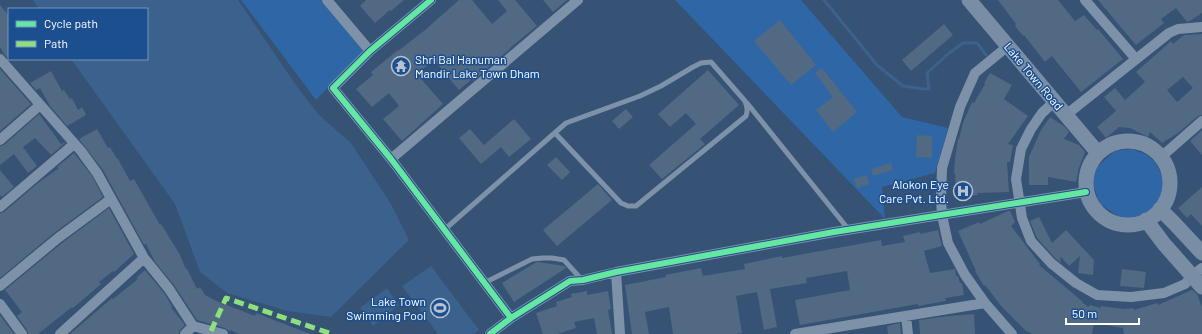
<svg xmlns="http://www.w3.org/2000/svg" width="1202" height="334" font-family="Barlow,sans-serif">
	<rect width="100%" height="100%" fill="#365274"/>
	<path fill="#2f66a5" d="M241,0H321L364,50L316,100Z
		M675,0H801L902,117L948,128L935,173L882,187L885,219Z
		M1132,149L1147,155L1156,163L1162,175V197L1151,212L1138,220L1122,219L1100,204L1094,187L1092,171L1115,151Z"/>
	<path fill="#3b618d" d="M33,0H238L298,88L319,115L351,143L391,204L409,240L331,317L287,311L227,293L200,272L175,204L71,59H147V9H39Z
		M431,266L479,330L473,334H438L402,286Z
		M387,288L399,305L373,326L360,308Z"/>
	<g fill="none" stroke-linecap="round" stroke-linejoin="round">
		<path stroke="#3b618d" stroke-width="3" d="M824,0L877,65L903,86L924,89H929L927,73L948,54L963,43H977L986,55"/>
	</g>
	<path fill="#526984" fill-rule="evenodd" d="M366,0H404L391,11L390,10L375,23L360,6Z
		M459,0H472L492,24L507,11L498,0H515L537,26L510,48H511L473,81L472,79L459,90L434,60L417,74L443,104L402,141L383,119L399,106L389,93L372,107L356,89L373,75L371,72L398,50V51L425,30Z
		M543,0H567L553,12Z
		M998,0H1058L1075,21L1084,15L1097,30L1098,29L1123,59L1081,92L1052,56L1045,62L1024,35L1023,36L1015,26L1016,24Z
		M1098,0H1202V13L1190,21L1187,22L1176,8L1161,19L1164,23L1136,45Z
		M0,5L9,16V59L4,54L0,47Z
		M780,20L816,65L791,85L754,41Z
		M944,24L953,35L911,71L902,60Z
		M1202,34V115L1198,116L1178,133L1162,143L1150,132L1148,137L1130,128L1119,127L1106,138L1097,127L1116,111L1104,97L1115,88L1125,100L1145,82L1136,72L1161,50L1171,41L1173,44L1184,35ZM1183,77L1193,88L1177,102L1167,90Z
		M822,68L857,112L833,132L816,110L833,97L815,73Z
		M0,69L31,104L0,131Z
		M708,70L739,105L700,139L705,144L662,179L649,165L696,124L686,113L670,127L658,114Z
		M51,71L62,91L64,90L70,99L72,98L78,110L82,107L86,115L67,126L50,106L40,88L36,90L30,83Z
		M990,73L1012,85L1004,99L1028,116L1008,144L1013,145L1010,162H1007L1009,192L977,193L978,195L956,196L955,173H954L955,159L958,139H959L963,123L972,102L974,103L985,84L984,83Z
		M626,109L633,117L619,129L612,121Z
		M39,114L61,144L65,142V143L51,155L35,138L23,147L37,166L28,173L14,154L0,165V146L4,145Z
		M1050,117L1065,127L1069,132L1064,139L1079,145L1085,152L1079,168L1076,182L1048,177V185H1029V157L1041,130Z
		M514,119L531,139L509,157L501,147L481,164L459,138L470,129L484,145Z
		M97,129L108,148L110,147L117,159H118L130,181L134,179L160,225L161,224L179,253L186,269H187L197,289L200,287L205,295L224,305V304L255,316L256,313L310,334H239L230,330L229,331L225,328L197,320L174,285L155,262L146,244L144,245L103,170L79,139Z
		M1202,130V155L1190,141Z
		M917,135L932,136V158L916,157Z
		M74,153L92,176L103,197L54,233L0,278V213L4,212L38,183L59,168L57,167Z
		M556,157L570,172L562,180L547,165Z
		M891,163L893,170L873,176L871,169Z
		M0,170L14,187L2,197L0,195Z
		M867,175L869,184L857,188L854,179Z
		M598,184L612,200L557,246L543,230Z
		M1202,187V226L1191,214L1187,218L1178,208Z
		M109,208L134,254L114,272L113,271L99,282L101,284L73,308L72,307L38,334H28L27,330L17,316L22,312L5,290L62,243Z
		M1008,211H1010L1015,222L1011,226L1040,264L1039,265L1083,302L1082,303L1085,304L1088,307L1090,305L1101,308V306L1123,309L1133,308L1134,310L1157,303L1158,305L1192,290L1197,294L1202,307V334H1124L1123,328L1094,323L1092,334H1032L1025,330L1002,307L985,285L984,286L975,271H976L958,231L979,222L980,224Z
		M1039,217L1052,243L1066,230L1094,260L1093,275L1078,273L1080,256L1069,266L1061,257L1060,258L1061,263L1055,258L1037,238L1030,221Z
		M938,230L942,246L924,251L930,273L955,269L956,276H958L960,283H962L964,295L945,298L946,301L918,306V304L800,325L795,300L850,290L847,271L806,278L807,283L770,289L777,327L764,330L757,292L736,296L742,333L736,334H673L669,307L645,312L649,334H632L625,285L666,277L665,275L701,268L703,276L745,269L744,264L782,256V258L881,240L882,246L905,242L903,236L920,232V234Z
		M538,262L564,266L566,268L514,302L502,283L535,263Z
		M1122,269L1146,272L1144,288L1120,286Z
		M145,270L164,293L173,308L170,306L185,325L180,330L179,334H70L112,298L113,299L138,279L136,278Z
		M587,291V295L608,291L611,309L608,310L612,334H597L594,318L574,322L576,328L557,334H543L536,313L557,306L556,302L572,297L571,294Z
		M974,314L975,334H920L919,320L949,316Z
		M0,315L14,334H0Z
		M900,323L901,334H888L887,326Z"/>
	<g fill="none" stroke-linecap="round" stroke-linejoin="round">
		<path stroke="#7d92a8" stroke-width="5" d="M747,103L849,230
			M444,230L566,123L640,96L661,86L693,67L701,63L711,62L745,101C747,107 748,110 746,116L636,206H628L621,203L555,133
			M484,283L532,259L543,258H552L564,260L582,280"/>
		<path stroke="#7d92a8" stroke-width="10" d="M327,0L370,51
			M431,0L370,51L333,88L391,159L511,318
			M1085,0L1136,59
			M1008,46L975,73L960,107L942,168L941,200L942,215L948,243L965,275L985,303L1012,334
			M0,59L81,151L97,173L144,258L169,289L193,326L223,334
			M1055,101L1042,113L1031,129L1021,149L1016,179L1022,218L1031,241L1051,263L1076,283L1097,295L1131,297L1164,293L1185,284L1193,275L1202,268
			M1066,115L1169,33L1178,29L1202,27
			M0,140L40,105
			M1161,157L1202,121
			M391,159L578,0
			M0,207L74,144
			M616,272L620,334
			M0,286L58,238L111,199
			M0,304L22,334
			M906,316L908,334
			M60,334L144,258
			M185,334L193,326
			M490,334L511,318L570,281L583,280L616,272L834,232L1086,192
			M795,334L985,303"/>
		<path stroke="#798da4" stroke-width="15" d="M969,0L1098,153
			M1086 183a42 42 0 1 1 84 0a42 42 0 1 1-84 0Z
			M1160,209L1175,224L1202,253
			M1146,220L1164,244L1202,287"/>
		<path stroke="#8de07e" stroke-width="5" stroke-dasharray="10 5" stroke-linecap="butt" d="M211,331L226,298L332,334"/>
		<defs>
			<path id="cycleway" d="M431,0L370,51L333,88L391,159L511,318
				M490,334L511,318L570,281L583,280L616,272L834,232L1086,192"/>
		</defs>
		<use href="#cycleway" stroke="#1b4f8f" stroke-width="8"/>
		<use href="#cycleway" stroke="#66e7a1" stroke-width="6"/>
	</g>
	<defs>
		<symbol id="temple-ring" viewBox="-11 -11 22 22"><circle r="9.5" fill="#1b4f8f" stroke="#b9c2ce" stroke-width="1.5"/><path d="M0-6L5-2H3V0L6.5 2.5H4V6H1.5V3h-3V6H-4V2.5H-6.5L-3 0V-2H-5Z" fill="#b9c2ce"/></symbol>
		<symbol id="hospital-ring" viewBox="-11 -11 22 22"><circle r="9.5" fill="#1b4f8f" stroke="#b9c2ce" stroke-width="1.5"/><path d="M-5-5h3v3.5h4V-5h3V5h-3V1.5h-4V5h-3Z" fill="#b9c2ce"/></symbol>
		<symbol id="stadium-ring" viewBox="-11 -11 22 22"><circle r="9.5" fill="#1b4f8f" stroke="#b9c2ce" stroke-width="1.5"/><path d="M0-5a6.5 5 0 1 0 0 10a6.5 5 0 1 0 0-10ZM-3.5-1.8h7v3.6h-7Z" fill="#b9c2ce"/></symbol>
	</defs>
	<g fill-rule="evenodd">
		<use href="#temple-ring" x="390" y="55" width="22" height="22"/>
		<use href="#hospital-ring" x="952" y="180" width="22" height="22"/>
		<use href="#stadium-ring" x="429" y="297" width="22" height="22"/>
	</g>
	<g text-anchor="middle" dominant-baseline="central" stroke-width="3" stroke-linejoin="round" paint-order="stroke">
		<g font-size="12" fill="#fff" stroke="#1b4f8f" text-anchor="end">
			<text x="415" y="59" text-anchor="start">Shri Bal Hanuman<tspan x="415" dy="14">Mandir Lake Town Dham</tspan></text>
			<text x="949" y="184">Alokon Eye<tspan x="949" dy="14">Care Pvt. Ltd.</tspan></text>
			<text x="426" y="301">Lake Town<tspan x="426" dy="14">Swimming Pool</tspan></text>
		</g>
		<g font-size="12" fill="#fff" stroke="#1b4f8f">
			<text transform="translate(1034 76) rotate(50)">Lake Town Road</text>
		</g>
	</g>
	<rect x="8" y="8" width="140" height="52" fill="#1b4f8f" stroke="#7695bc"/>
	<rect x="16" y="21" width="20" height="6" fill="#66e7a1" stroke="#7695bc"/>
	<text x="44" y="28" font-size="12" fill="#ffffff">Cycle path</text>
	<rect x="16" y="41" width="20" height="6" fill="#8de07e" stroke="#7695bc"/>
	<text x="44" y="48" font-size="12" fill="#ffffff">Path</text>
	<path d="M1066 318v6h73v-6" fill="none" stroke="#ffffff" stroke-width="2"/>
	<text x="1072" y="318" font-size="12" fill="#ffffff" stroke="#1b4f8f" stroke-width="3" paint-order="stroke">50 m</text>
</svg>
